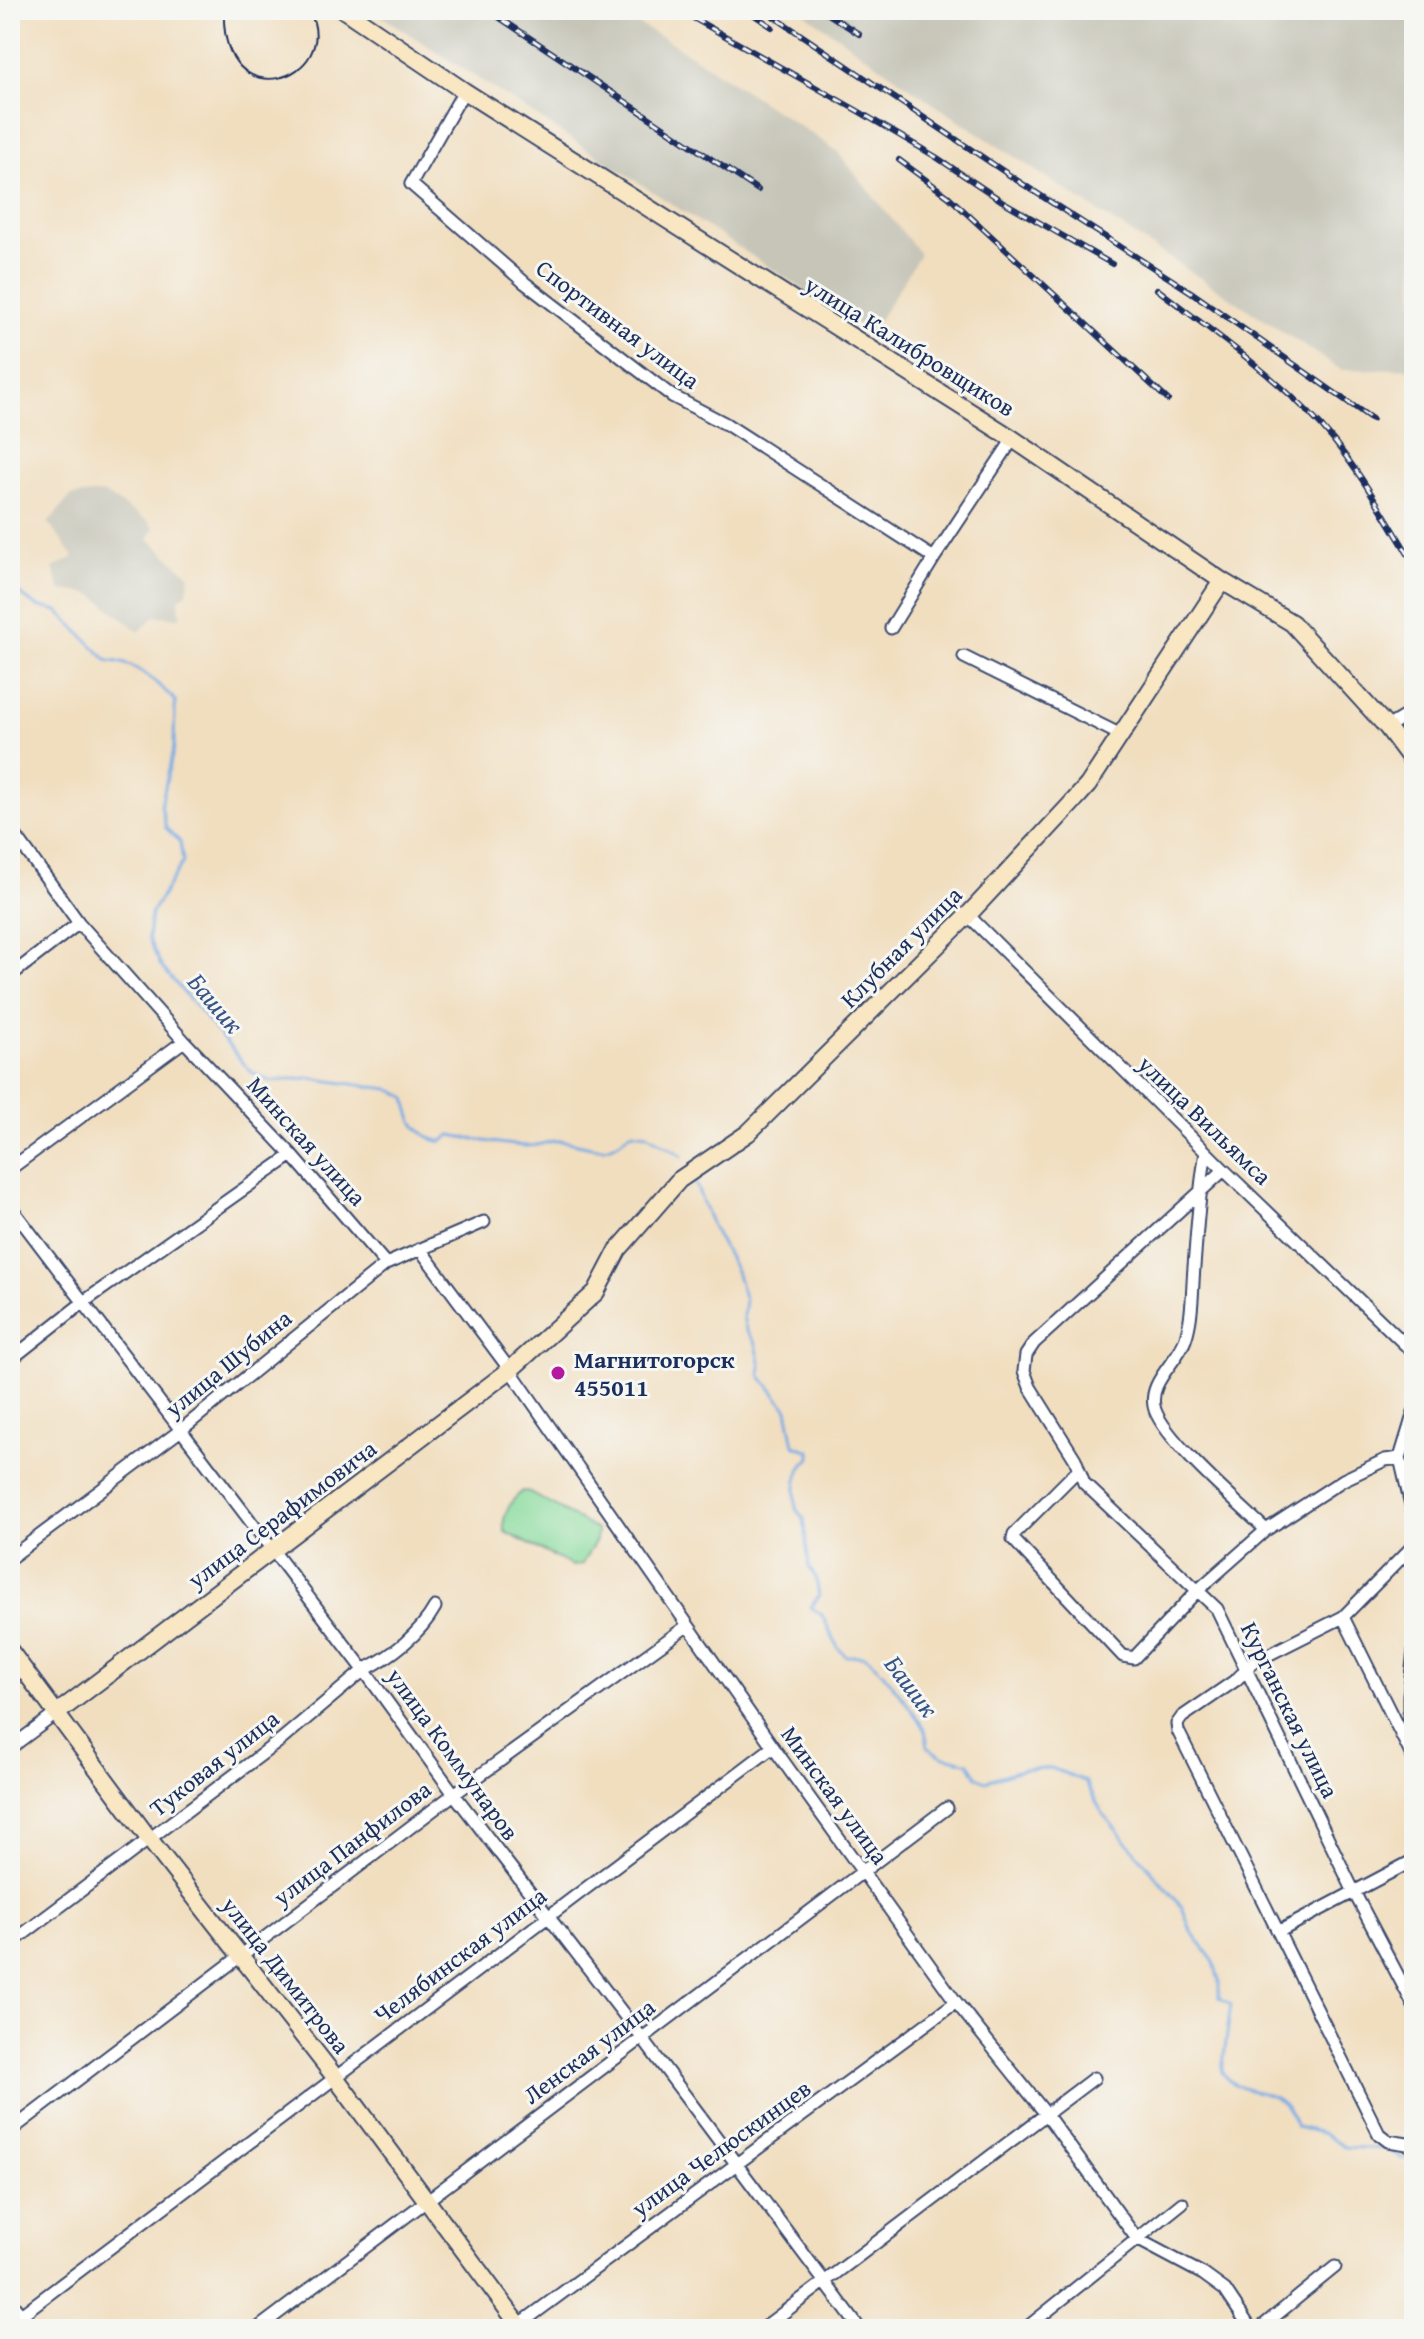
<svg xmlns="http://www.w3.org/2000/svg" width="1424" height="2339" font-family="'Gentium Book Plus',serif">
	<rect width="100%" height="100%" fill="#f6f6f2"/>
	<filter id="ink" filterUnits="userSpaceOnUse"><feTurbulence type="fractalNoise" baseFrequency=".0125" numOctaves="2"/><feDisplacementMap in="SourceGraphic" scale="16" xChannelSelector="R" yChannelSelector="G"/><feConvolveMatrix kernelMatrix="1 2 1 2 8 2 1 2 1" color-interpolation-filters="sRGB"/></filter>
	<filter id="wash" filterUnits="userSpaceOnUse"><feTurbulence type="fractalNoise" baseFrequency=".006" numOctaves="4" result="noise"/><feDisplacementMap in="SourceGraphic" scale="32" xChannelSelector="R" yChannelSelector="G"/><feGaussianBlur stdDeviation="1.8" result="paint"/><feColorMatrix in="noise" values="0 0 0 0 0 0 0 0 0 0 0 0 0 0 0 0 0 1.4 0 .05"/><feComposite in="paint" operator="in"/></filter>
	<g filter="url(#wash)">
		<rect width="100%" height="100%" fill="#f1debf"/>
		<path fill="#c6c5b8" d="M372,10H612L669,41L836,150L920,254L871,333Z
			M800,10H1414V368L1341,370L932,103Z
			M103,493L148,521L154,529L148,538L190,576L187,593L179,599L180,618L155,616L139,632L92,594L60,590L53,568L74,557L48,523L71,496Z"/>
		<path fill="#88db9c" stroke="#52857d" stroke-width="2" d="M523,1491L529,1492L597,1530L596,1540L582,1564L572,1566L505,1532C500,1517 511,1499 523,1491Z"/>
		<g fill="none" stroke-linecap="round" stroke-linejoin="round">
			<path stroke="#77aae3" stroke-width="3" d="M10,587L37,606L58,611L108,661C138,662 154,681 175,700L174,747L161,805L166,828L180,842L183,862L151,913L148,938L161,966L251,1072L270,1081L308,1078L389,1089L406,1097C410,1122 417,1135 442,1142L451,1135C476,1140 500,1144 525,1146C538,1147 553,1139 562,1141C593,1145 604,1159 631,1132L647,1134L682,1156
				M694,1180L712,1226L736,1271L745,1300L743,1316L746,1330L756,1344L761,1366L760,1375L787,1409L794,1445L810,1451V1458C794,1470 795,1491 796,1509L804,1519L809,1567L816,1578L819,1596L811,1607L822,1615L838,1648L846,1656C852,1656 860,1655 865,1657C876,1660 917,1716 924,1729C927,1734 927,1742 928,1748L942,1756L969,1763L977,1777L986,1781L1023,1769L1051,1768L1085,1781L1103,1814L1182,1907L1191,1931L1214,1962L1219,1981V1998L1231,2004L1222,2072C1247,2105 1279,2077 1297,2127L1322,2133L1344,2147L1387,2149L1401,2159L1414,2157"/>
		</g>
	</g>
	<g filter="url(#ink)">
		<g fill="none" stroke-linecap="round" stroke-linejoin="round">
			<defs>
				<path id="street" d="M464,91L411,184L525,283L672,396L726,424L934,558
					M891,628L934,558L1013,439
					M964,657L1121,735
					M1387,727L1414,711
					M10,828L79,923L184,1041L292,1155L386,1264
					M968,915L1224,1170L1414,1353
					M10,976L79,923
					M1206,1152C1199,1191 1197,1229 1194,1267C1192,1291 1193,1317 1185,1340C1177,1363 1146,1383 1155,1410C1166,1441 1239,1504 1266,1530
					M10,1169L184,1041
					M1224,1170L1034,1343L1026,1355L1024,1371L1030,1387L1075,1459L1084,1483L1217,1609L1354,1892L1414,2006
					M10,1206L364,1670L454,1794L642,2038L860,2329
					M420,1249L510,1370L773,1747L956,2002L1046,2114L1137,2239L1203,2274L1225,2290L1251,2329
					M10,1360L85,1301L292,1155
					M1414,1412L1400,1458L1414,1518
					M1078,1470L1014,1534L1013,1539L1123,1656L1134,1658L1197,1591L1266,1530L1343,1480L1385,1460L1400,1458
					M1414,1545L1343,1617L1254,1662L1236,1680L1182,1717L1177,1724L1178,1731L1202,1779L1379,2134L1388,2141L1414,2145
					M10,1558L181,1430L386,1264L484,1222
					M1343,1617L1414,1760
					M1406,1744L1409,1737V1695L1414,1650
					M10,1748L57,1713
					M1278,1932L1414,1860
					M10,1944L282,1739L364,1670C392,1656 420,1634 435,1607
					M10,2131L454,1794L687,1626
					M10,2301L31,2329
					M21,2315L773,1747
					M516,2327L956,2002
					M257,2329L947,1808
					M762,2329L1094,2078
					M1025,2329L1182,2203
					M1259,2329L1335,2267"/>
				<path id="secondary" d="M344,10L464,91L1013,439L1222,581L1292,623L1387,727L1414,763
					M10,1651L150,1840L335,2077L522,2329
					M57,1713L510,1370L596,1292L618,1250L679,1180L748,1133L968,915L1072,803L1088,785L1222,581"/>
			</defs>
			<use href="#street" stroke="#3b496d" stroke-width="15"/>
			<use href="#secondary" stroke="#3b496d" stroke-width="20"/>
			<use href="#street" stroke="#fff" stroke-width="11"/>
			<use href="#secondary" stroke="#f9e7c3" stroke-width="16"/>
			<path stroke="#1b2f5e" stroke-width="2" d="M224,10C220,122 345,79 309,10"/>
			<defs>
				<path id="rail" d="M488,10L758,190
					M679,10L858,111L936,157L1002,201L1112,264
					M747,10L772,27
					M764,10L1018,181L1191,292L1372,419
					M822,10L859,34
					M899,160L949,197L1168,400
					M1157,289C1209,329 1263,367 1309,413C1352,456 1383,513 1414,564"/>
			</defs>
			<use href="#rail" stroke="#1b2f5e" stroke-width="6"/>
			<use href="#rail" stroke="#f6f6f2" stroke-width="3" stroke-dasharray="9" stroke-linecap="butt"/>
		</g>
	</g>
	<circle fill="#b5179e" stroke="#f6f6f2" stroke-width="3" cx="558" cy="1373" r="8"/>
	<g text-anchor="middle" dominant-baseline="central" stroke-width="6" stroke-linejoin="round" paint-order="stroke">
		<g font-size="24" fill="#1b2f5e" stroke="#f6f6f2">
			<text transform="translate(618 324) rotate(37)">Спортивная улица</text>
			<text transform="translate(910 346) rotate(32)">улица Калибровщиков</text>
			<text transform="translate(901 947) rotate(-45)">Клубная улица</text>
			<text transform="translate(1205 1120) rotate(44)">улица Вильямса</text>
			<text transform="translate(307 1141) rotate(48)">Минская улица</text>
			<text transform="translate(228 1363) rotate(-39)">улица Шубина</text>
			<text transform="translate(282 1514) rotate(-37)">улица Серафимовича</text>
			<text transform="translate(1290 1710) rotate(64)">Курганская улица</text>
			<text transform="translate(453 1754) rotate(54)">улица Коммунаров</text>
			<text transform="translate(214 1763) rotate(-38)">Туковая улица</text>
			<text transform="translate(835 1795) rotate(54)">Минская улица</text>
			<text transform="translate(352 1843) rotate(-37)">улица Панфилова</text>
			<text transform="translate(460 1955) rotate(-37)">Челябинская улица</text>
			<text transform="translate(286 1975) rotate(52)">улица Димитрова</text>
			<text transform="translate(589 2051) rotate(-37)">Ленская улица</text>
			<text transform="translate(721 2148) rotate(-36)">улица Челюскинцев</text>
		</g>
		<g font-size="24" font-weight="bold" fill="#1b2f5e" stroke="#f6f6f2" text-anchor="start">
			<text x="574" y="1359">Магнитогорск<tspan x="574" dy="28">455011</tspan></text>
		</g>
		<g font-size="26" font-style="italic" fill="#375486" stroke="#f6f6f2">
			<text transform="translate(216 1003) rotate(50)">Башик</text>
			<text transform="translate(912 1686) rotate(53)">Башик</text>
		</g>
	</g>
	<rect width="1424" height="2339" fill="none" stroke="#f6f6f2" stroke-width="40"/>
</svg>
